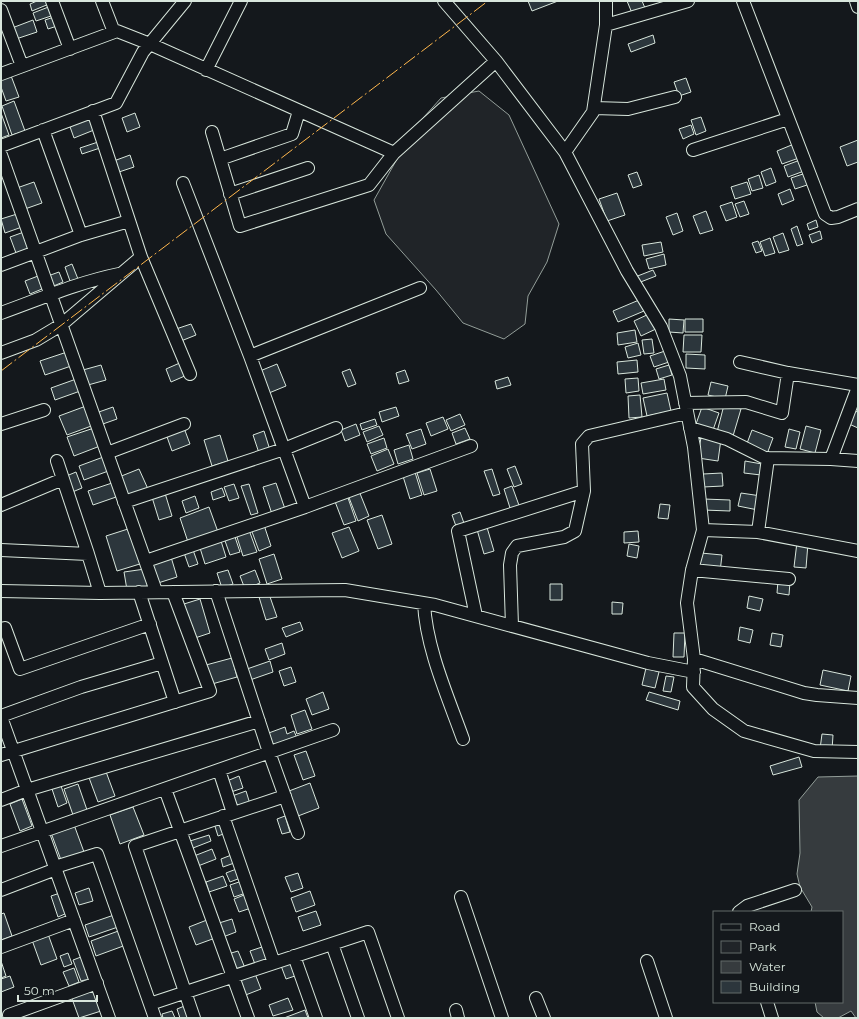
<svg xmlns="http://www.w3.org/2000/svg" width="859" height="1019" font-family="Montserrat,sans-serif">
	<rect width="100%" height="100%" fill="#14181c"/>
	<path fill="#202428" stroke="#939e99" d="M479,91L509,115L559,224L547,262L528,296L525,324L504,339L463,323L436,290L386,234L374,200L415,127L441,98Z"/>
	<path fill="#363b3e" stroke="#939e99" d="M858,776V1018H856L851,1011L838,1018H824L817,1012L815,1002H842V912H811L812,907L800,887L797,874L800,853L799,800L818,777Z"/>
	<path fill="#2c363c" stroke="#d8e6dc" d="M37,1H48L49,4L32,11L30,4Z
		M528,1H558L532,11Z
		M627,1H642L645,8L632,13Z
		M51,6L54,15L36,21L33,13Z
		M54,17L57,26L48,29L45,20Z
		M33,20L37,32L16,39L12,28Z
		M653,35L655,43L631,52L628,44Z
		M10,73L19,97L6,101L1,87V76Z
		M686,78L691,92L679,96L674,82Z
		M14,101L25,131L12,135L2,106Z
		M1,113L9,135L1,138Z
		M135,113L140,127L127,132L122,118Z
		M89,117L94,130L74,138L69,124Z
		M701,117L706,131L696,135L691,120Z
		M691,125L694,134L683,139L679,129Z
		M858,140V162L847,166L840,147Z
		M98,142L100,148L82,154L80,148Z
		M794,144L799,158L782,164L777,151Z
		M130,155L134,167L116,173L111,162Z
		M800,160L804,171L788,177L784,166Z
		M771,168L776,182L766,186L761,172Z
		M637,172L642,185L633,188L628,175Z
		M806,173L810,184L795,189L791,178Z
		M759,175L763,188L752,191L748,179Z
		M34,182L42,203L22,210L14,189Z
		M747,182L751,194L735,199L731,187Z
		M790,189L794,200L782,205L778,194Z
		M617,193L625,215L607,221L599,199Z
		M744,201L749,214L740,217L735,204Z
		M732,202L737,217L726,221L720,206Z
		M706,211L713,230L700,234L693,216Z
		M677,213L683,231L673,235L666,217Z
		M17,214L22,227L5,233L1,219Z
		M816,220L818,227L809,230L807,224Z
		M797,226L803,244L797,246L791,229Z
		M820,231L822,239L812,243L809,235Z
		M24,232L30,248L16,253L10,237Z
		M783,233L789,250L779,253L773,237Z
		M770,238L775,253L765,256L760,242Z
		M758,241L762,251L756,253L752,243Z
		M661,242L663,252L644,256L642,245Z
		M664,254L666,265L649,269L646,259Z
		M72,264L78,279L70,281L65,267Z
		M653,270L656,276L638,283L635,277Z
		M59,272L63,282L49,288L45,277Z
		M38,276L42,289L30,294L25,281Z
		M639,300L644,311L618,322L613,311Z
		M651,313L658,328L641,336L634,321Z
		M669,319L684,320L683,333L669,332Z
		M685,319H703V332H685Z
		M191,324L196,335L181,341L176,329Z
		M635,330L637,342L618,345L617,333Z
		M684,335H702L701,352H683Z
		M652,339L654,353L644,354L642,340Z
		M638,343L641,355L628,358L625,347Z
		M70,351L74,365L45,375L40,361Z
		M665,351L669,362L654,367L650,356Z
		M686,354L705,355V369L686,368Z
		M637,360L638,372L618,374L617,362Z
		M182,362L187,375L171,382L166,369Z
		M277,364L286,386L269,393L260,371Z
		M101,365L106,380L88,385L83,370Z
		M669,365L672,375L659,379L656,369Z
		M350,369L356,384L348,387L342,372Z
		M405,370L409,381L399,384L396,373Z
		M508,377L511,385L497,389L495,381Z
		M79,378L83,390L55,400L51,388Z
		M638,378L639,391L626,393L625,379Z
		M664,379L666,390L643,394L641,383Z
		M711,382L728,386L725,399L708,395Z
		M667,393L671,411L647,416L643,398Z
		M640,395L642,417L629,418L628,396Z
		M724,405L741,409L733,436L717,432Z
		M86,406L94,425L67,435L59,416Z
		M113,407L117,419L100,425L96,413Z
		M396,407L399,416L382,422L379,412Z
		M702,407L719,413L713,430L696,424Z
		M854,411L858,412V428L849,424Z
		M460,414L465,425L451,431L446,420Z
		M443,417L448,429L431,436L426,423Z
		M375,419L377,425L362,430L360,424Z
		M356,424L360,435L345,441L341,430Z
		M379,426L383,435L367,442L363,432Z
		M806,426L821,430L815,453L800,449Z
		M94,428L100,446L74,456L67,437Z
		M184,428L190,444L172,451L166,434Z
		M465,428L470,439L456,444L452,433Z
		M421,429L426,444L412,449L406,434Z
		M789,429L800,432L796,449L785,447Z
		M752,430L773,438L767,454L746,446Z
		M264,431L270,450L259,453L253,435Z
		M220,435L228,461L212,466L204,440Z
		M701,437L721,439L718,461L698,458Z
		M384,438L387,448L371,454L367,444Z
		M409,445L413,459L398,464L394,450Z
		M388,449L394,464L377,471L371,456Z
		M106,456L111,470L84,480L79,466Z
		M745,461L762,464L761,475L744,473Z
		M515,466L522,484L514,487L507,469Z
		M139,469L148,489L128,497L119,477Z
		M414,469L422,495L410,499L402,473Z
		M430,469L437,491L424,495L417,473Z
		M492,469L500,494L493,496L484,471Z
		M76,472L82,488L70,493L64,477Z
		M722,473L723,486L703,487V474Z
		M115,482L119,496L93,505L88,491Z
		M276,483L285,509L272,514L263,487Z
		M234,484L239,498L229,501L224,487Z
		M249,484L258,513L251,515L241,486Z
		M512,486L520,508L511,511L504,489Z
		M222,488L225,496L213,500L211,492Z
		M164,490L172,516L159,520L151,494Z
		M359,491L369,516L358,521L348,495Z
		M741,493L761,496L758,510L738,506Z
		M347,495L356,521L344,525L334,499Z
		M195,496L199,508L186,513L182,501Z
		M704,499L730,500V511L703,510Z
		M660,504L670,505L668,519L658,518Z
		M209,507L218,532L188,542L180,518Z
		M460,512L465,526L457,529L452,515Z
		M382,515L392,544L378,549L367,520Z
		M486,524L494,551L484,554L476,526Z
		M264,525L271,546L259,551L251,529Z
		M349,527L359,551L342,558L332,533Z
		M131,528L143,563L117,571L106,536Z
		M249,530L257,552L243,556L236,534Z
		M638,531L639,542L624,543V532Z
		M234,534L240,552L230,555L224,538Z
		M221,541L226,557L205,564L200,548Z
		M797,542L808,543L806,568L794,567Z
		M629,544L639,546L637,558L627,556Z
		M192,547L198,564L189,567L183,550Z
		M701,553L722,555L720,572L700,569Z
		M274,554L282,579L267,584L259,559Z
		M171,557L177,577L158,583L152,563Z
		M145,569L148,586L127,590L124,572Z
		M228,570L233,584L222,588L217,573Z
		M255,570L260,583L245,589L240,576Z
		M778,581L790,582L789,595L777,593Z
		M550,584H562V600H550Z
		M269,594L277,617L266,620L259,597Z
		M749,596L763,599L760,611L747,608Z
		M200,599L210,633L195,638L184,604Z
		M612,602L623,603L622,614H612Z
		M300,622L303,630L286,637L282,628Z
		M740,627L753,630L750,643L738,640Z
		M674,633H685L684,657H673Z
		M772,633L783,635L781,647L770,645Z
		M282,643L285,654L269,660L265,649Z
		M232,658L237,677L212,684L206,665Z
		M270,661L273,672L250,680L247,669Z
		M291,667L296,682L284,686L279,671Z
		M646,668L659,672L655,688L642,685Z
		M823,670L851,676L848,691L820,685Z
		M666,676L674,677L671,692L663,691Z
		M323,692L329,709L312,715L306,699Z
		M649,692L680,701L678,710L646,700Z
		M305,710L312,729L297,734L291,715Z
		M285,727L287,734L294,731L297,738L271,747L266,734Z
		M822,734L833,735L832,750L820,749Z
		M306,751L315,776L303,780L294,755Z
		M799,757L802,767L773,775L770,766Z
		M105,769L115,796L98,802L88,775Z
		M239,776L243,788L231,792L227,781Z
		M60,783L67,803L58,807L51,786Z
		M310,783L319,808L298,816L289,791Z
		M78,784L87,810L73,815L64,789Z
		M246,791L250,804L236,809L232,796Z
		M22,799L32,826L20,831L10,804Z
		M133,807L144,835L120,844L110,815Z
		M285,816L290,832L282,834L277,819Z
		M220,818L226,833L218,836L213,820Z
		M73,822L84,852L61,860L50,830Z
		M209,835L211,841L193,848L190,841Z
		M212,849L216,859L198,866L194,856Z
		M234,854L237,862L223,867L221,859Z
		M239,868L243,877L230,882L226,873Z
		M298,873L303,888L291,892L285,877Z
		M223,876L227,886L209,892L206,882Z
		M245,880L249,892L234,897L230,885Z
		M89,888L93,901L79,905L75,893Z
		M310,891L315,905L296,912L291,898Z
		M60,893L67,913L58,917L51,896Z
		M249,893L254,907L239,912L234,899Z
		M316,911L321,925L303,931L298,917Z
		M4,913L12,936L1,940V914Z
		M114,915L118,927L89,937L85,925Z
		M212,918L218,937L196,945L189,927Z
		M232,919L236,932L223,937L219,923Z
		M121,930L126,945L96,956L91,941Z
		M48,934L57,959L41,965L32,940Z
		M265,946L271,962L256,967L250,951Z
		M238,951L245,968L235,972L228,954Z
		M68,953L72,964L64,967L60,956Z
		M81,957L89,979L81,981L73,960Z
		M290,960L295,976L286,979L280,963Z
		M1,961L6,976L1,978Z
		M74,968L79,982L69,986L63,972Z
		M254,971L261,989L243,996L236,978Z
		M10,976L14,987L1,992V979Z
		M93,989L101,1011L79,1018L71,996Z
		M288,998L293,1010L273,1016L269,1005Z
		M187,1005L191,1017L180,1018L177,1009Z
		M305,1010L308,1018H284Z
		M172,1011L175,1018H163L162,1014Z"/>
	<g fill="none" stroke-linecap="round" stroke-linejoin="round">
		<defs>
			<path id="minor" d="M52,1L70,49
				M102,1L114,32
				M444,1L496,61L565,152L627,271L661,327L680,376L694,447L703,530L692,570L687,603L694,659L693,687L713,709L744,731L814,751L858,752
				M743,1L825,214L831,218L838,217L858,209
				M856,1L858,7
				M1,10L22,66
				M606,25L688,1
				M206,70L241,1
				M1,74L117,31L150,44L394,153
				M594,108L628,109L675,97
				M93,111L141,257L190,374
				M43,130L81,235
				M212,132L240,226L369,185L394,153L496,61
				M1,146L116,103L143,52L185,1
				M693,150L788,119
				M565,152L593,112L606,25V1
				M1,155L156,591
				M220,159L292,134L299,111
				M183,183L250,356L305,507
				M230,194L308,168
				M1,265L81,235L129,221
				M1,313C40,299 79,282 119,274
				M1,353L36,340L61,325L141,257
				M250,356L420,288
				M740,362L788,373L858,385
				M685,403L746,402L782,413L788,373
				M1,424L44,410
				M690,428L727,439L765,458L831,459L858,461
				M107,453L184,424
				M831,459L858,387
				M57,461L88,554L100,593
				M124,502L284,449L336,428
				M1,505L63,479
				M703,530L758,532L858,551
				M758,532L768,458
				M1,550L88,554
				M146,561L305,507L471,446
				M692,570L789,579
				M1,591L100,593L345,590L435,605L648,663L694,672
				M216,591L269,752L298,833
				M139,592L175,702
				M424,603C426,648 448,697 463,739
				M476,616L458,531L584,491
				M512,626L510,565L512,553L517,546L564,537L575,531L584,491L582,444L589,436L687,413
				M1,629L5,628L20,669L150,624
				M694,659L804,693L817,695L858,698
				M1,716L81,687L162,663
				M1,717L109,1018
				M1,755L210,691L173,592
				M219,770L233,813
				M165,789L248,1018
				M1,800L27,790L259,721
				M223,816L274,963
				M1,846L333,730
				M55,867L97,854L155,1018
				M1,890L56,869
				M461,897L502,1018
				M739,912L747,906L795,890
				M332,944L358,1018
				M1,947L74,920
				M294,956L316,1018
				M647,961L666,1018
				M536,998L544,1018
				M767,1002L772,1018
				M150,1004L368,932L398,1018
				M456,1010L458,1018
				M9,1015L97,983
				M194,1018L135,846L285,796"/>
		</defs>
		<use href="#minor" stroke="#d8e6dc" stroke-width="14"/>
		<use href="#minor" stroke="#14181c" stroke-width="12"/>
		<path stroke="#ffb74d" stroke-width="1" stroke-dasharray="14 3 2 3" stroke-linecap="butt" d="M1,371L488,1"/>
	</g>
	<rect width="859" height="1019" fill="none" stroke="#d8e6dc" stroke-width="4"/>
	<rect x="713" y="911" width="130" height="92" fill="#14181c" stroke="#626a69"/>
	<rect x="721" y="924" width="20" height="6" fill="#14181c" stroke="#626a69"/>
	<text x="749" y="931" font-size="12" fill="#d8e6dc">Road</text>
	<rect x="721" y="941" width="20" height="12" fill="#202428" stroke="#626a69"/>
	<text x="749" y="951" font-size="12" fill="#d8e6dc">Park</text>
	<rect x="721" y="961" width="20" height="12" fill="#363b3e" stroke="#626a69"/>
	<text x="749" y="971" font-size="12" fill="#d8e6dc">Water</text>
	<rect x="721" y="981" width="20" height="12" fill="#2c363c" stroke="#626a69"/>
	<text x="749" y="991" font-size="12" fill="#d8e6dc">Building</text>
	<path d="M18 995v6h79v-6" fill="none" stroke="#d8e6dc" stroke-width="2"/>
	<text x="24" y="995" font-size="12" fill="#d8e6dc" stroke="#14181c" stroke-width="3" paint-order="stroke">50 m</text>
</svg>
